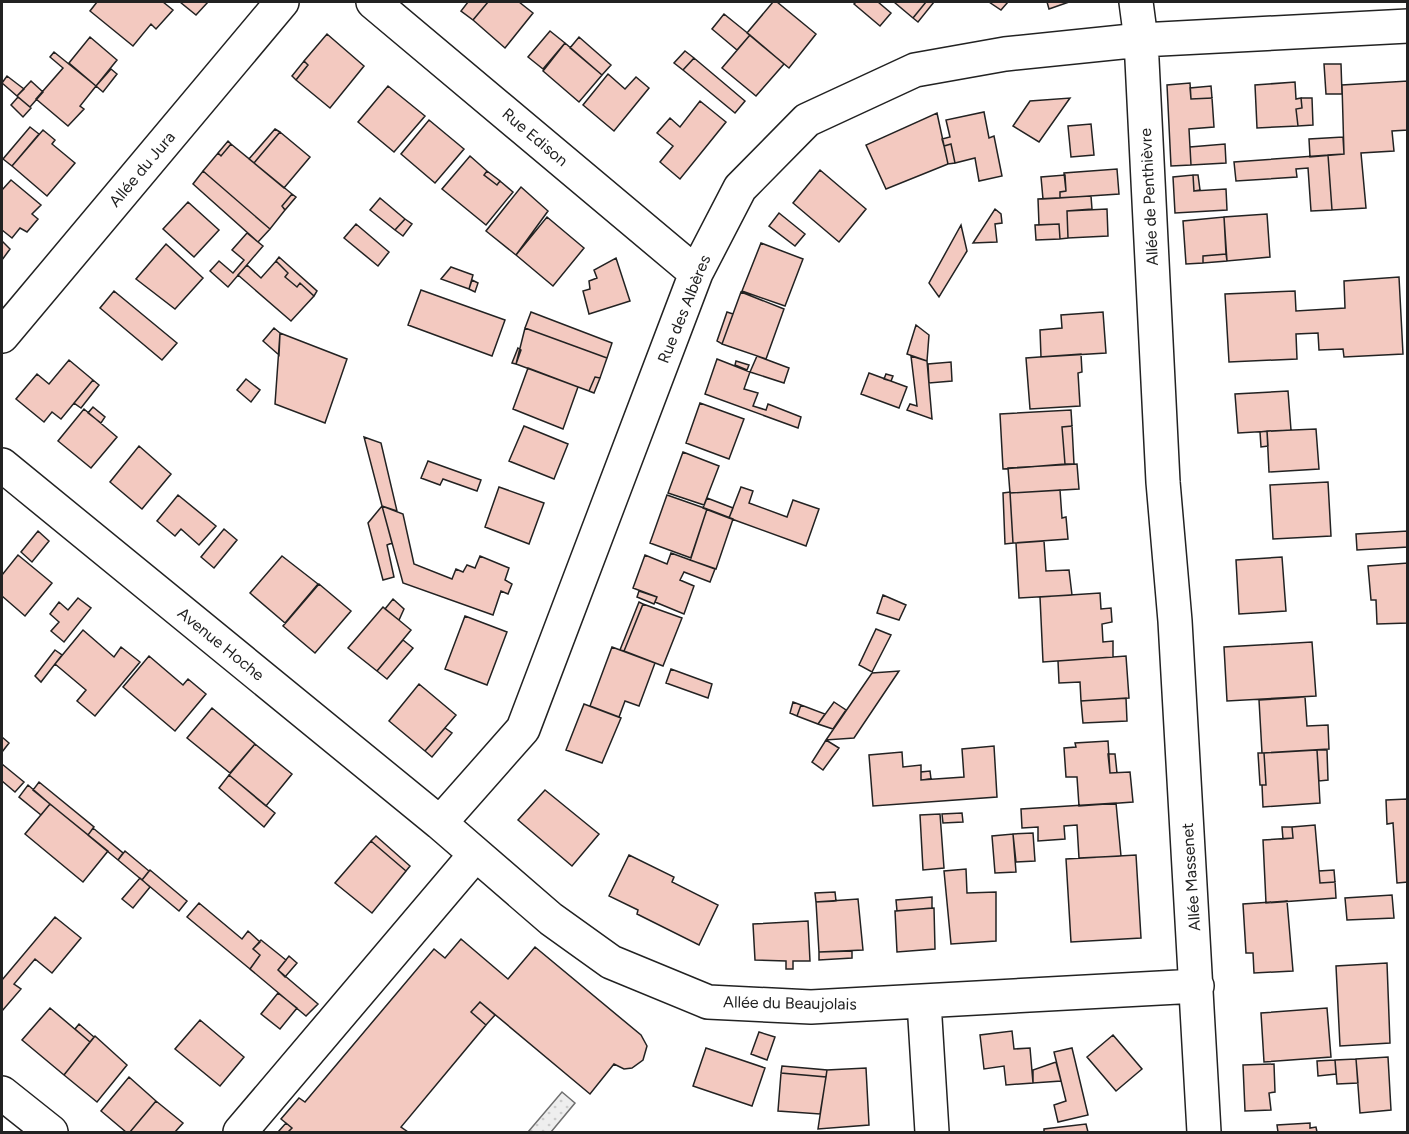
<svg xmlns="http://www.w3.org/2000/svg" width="1409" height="1134" font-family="Figtree,sans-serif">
	<defs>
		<pattern id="green-dots" width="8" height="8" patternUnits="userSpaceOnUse" patternTransform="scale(1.5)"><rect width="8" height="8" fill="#eee"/><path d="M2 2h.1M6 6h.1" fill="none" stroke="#ccc" stroke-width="1.8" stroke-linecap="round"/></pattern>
	</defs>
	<rect width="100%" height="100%" fill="#fff"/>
	<path fill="url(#green-dots)" stroke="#6f6f6f" stroke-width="1.5" d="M562,1092L575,1103L551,1132H528Z"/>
	<path fill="#f3c9c0" stroke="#222" stroke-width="1.5" d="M97,2H163L173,10L156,29L151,24L133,46L90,11Z
		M180,2H208L196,15Z
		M468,2H488L473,20L461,11Z
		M488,2H519L533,13L505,48L473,20Z
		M773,2H777L816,34L789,68L747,33Z
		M856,2H878L891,13L880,26L854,4Z
		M894,2H926L913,18Z
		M926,2H934L918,22L913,18Z
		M989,2H1008L1001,10Z
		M1047,2H1069L1049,9Z
		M724,14L750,35L737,50L712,29Z
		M550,31L565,43L543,69L528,57Z
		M327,34L364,66L330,108L296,80L308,65L304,61Z
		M750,35L784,64L756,96L722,68Z
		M90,37L117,60L96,86L69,63Z
		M579,37L611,65L602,75L570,48Z
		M565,43L602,75L579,102L543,71Z
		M685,51L694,58L683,70L674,63Z
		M54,52L96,86L80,106L84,109L68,126L36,99L63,68L50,57Z
		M694,58L745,101L735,113L683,70Z
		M304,61L308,65L296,80L292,76Z
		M1324,64H1341L1342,94H1326Z
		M111,69L117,74L103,92L96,86Z
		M608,74L625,89L636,77L649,88L614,131L583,105Z
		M7,76L24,89L17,96L2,83Z
		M31,81L43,92L30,107L17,96Z
		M1408,81V130L1392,131L1394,151L1361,153L1366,208L1332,210L1328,155L1344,154L1342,85Z
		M1295,82L1296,99L1301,98L1302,108L1296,109L1298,126L1257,128L1255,85Z
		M1190,83L1191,99L1212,98L1214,127L1189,129L1191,165L1171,166L1167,85Z
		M388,86L425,116L394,152L358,122Z
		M1211,86L1212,98L1191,99L1190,88Z
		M18,97L31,108L23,117L11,105Z
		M1070,98L1039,142L1013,126L1030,101Z
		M1301,98H1312L1313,125L1298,126L1296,109L1302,108Z
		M700,101L726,122L680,179L660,162L673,146L657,133L670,118L680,127Z
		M984,112L989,138L994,136L1002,176L979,181L975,158L955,163L951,144L944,146L942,139L950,137L946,120Z
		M937,113L948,164L886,189L866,145Z
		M429,120L464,149L435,183L401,154Z
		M1091,124L1094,155L1071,157L1068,126Z
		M30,127L39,134L12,166L3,159Z
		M275,129L280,132L254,163L249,159Z
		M43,130L55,140L52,144L75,163L47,196L12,166Z
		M280,132L310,157L284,188L254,163Z
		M1343,137L1344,154L1310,157L1309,139Z
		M228,141L231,144L221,156L218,153Z
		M231,144L292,194L282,206L285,210L270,229L203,171L218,153L221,156Z
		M951,144L955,163L948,164L944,146Z
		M1225,144L1226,163L1191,165L1190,147Z
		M1328,155L1332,210L1311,211L1308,168L1296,169L1297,177L1236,181L1234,162Z
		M470,156L487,171L484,175L497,185L500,181L513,192L486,225L442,189Z
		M1117,169L1119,194L1060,198V192L1066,191L1064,173Z
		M820,170L866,209L839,242L793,203Z
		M203,171L270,229L258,242L193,184Z
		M487,171L500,181L497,185L484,175Z
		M1065,175L1066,191L1060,192V198L1043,199L1041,177Z
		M1193,175H1198L1200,190L1194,191Z
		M1193,175L1194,191L1226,189L1227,210L1175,213L1173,177Z
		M11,180L41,205L32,214L38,219L27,232L20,228L12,238L2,230V190Z
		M521,187L548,211L516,255L486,231Z
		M292,194L296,197L285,210L282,206Z
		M1091,196L1092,209L1067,211L1068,238L1060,239L1059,224L1039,225L1038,199Z
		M380,198L405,219L395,230L370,210Z
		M188,202L219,230L194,257L163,229Z
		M995,209L1001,214L1002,223L995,224L997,242L973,243Z
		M1107,209L1108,236L1068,238L1067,211Z
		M779,213L805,234L795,246L769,226Z
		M1267,214L1270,257L1227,261L1224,217Z
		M547,217L584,248L553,286L516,255Z
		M1224,217L1226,254L1203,256V263L1186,264L1183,221Z
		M405,219L412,224L403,236L395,230Z
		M356,224L389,252L378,266L344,238Z
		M1059,224L1060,239L1036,240L1035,225Z
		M961,225L967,251L939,297L929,283Z
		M247,233L263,246L228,287L210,271L219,261L233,273L244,260L232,250Z
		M2,241L10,249L2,260Z
		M761,243L803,259L785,306L742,291Z
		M166,244L203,278L175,309L136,279Z
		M1226,254L1227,261L1203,263V256Z
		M279,257L317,291L314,296L300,283L297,287L285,277L288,273L276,261Z
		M616,258L630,301L589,314L583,291L590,289L589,281L597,278L594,270Z
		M276,261L288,273L285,277L297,287L300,283L314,296L291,321L238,275L247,265L261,278Z
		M451,267L473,275L469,289L441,279Z
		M1399,277L1403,354L1344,357L1343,349L1319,350L1318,333L1296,334L1297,359L1229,362L1225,294L1295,291L1296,311L1345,308L1344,281Z
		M472,280L478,283L475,292L469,289Z
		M421,290L505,320L492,356L408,325Z
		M114,291L177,343L162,360L100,308Z
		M741,292L784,309L766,359L722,344Z
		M531,312L612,343L607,358L525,328Z
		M727,312L733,314L722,344L717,341Z
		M1103,312L1106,353L1041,357L1040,330L1062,328L1061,315Z
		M916,325L929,335L927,361L907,354Z
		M274,328L280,333L279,355L263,341Z
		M525,328L607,358L600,378L595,377L589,391L516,364Z
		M280,333L347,359L325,423L275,404Z
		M518,348L521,350L516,364L512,363Z
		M1081,354L1082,372L1078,373L1080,406L1030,409L1026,358Z
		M757,356L789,368L784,383L750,372Z
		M911,356L927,361L932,419L907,410L910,404L917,406Z
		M717,359L750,372L744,389L758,393L753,406L766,410L768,404L801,417L798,428L705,394Z
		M69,360L93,380L61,419L52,412L44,422L16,399L37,374L49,384Z
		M736,361L749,365L747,370L735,365Z
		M951,362L952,381L929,383L928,364Z
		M528,368L578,387L563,429L513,409Z
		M869,373L907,387L899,408L861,394Z
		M886,374L893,376L891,381L884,379Z
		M595,377L600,378L594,393L589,391Z
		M246,379L260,390L251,402L237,390Z
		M93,380L99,385L81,408L74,403Z
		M1288,391L1291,430L1238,433L1235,394Z
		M700,403L744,419L729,459L686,443Z
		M93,407L105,417L101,423L88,413Z
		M84,409L117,437L91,468L58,441Z
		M1071,410L1072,426L1062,427L1065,464L1003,469L1000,414Z
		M524,426L568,444L554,479L509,461Z
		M1072,426L1074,464H1065L1062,427Z
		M1316,429L1319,469L1269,472L1267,431Z
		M1267,431L1268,446L1261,447L1260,432Z
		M364,437L381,443L397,511L382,506Z
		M139,446L171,474L142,509L110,482Z
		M683,452L719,466L704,505L668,493Z
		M428,461L481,480L477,491L443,479L440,485L421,478Z
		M1077,464L1079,489L1010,493L1008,468Z
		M1328,482L1331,536L1273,539L1270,485Z
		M499,487L544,503L529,544L485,527Z
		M741,487L753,491L749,503L787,517L793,500L819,509L806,546L729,518Z
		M1060,490L1062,518L1066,517L1068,539L1013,543L1010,493Z
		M1010,492L1013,543L1005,544L1003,493Z
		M178,495L216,526L199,545L181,529L175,536L157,521Z
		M667,495L707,509L691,558L650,543Z
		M707,498L733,508L729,518L703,508Z
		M382,506L403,514L414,564L452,579L456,569L463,572L467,565L475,568L480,556L509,568L505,580L512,584L508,594L501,591L493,615L403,583Z
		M382,506L392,543L387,545L394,577L383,580L368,523Z
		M707,509L733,519L716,569L690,560Z
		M224,529L237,540L214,568L201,557Z
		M38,531L49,541L32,562L21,552Z
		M1408,531V547L1357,550L1356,534Z
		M1044,541L1046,571L1069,570L1072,595L1019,598L1016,543Z
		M671,553L715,569L710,582L684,572L680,580L694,586L684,614L655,602L657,597L633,588L645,555L667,564Z
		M18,555L52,583L25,616L2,596V575Z
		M282,556L318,584L285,623L250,593Z
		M1282,557L1286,611L1239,614L1236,560Z
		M1408,563V623L1377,624L1376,600H1371L1368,566Z
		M319,584L351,611L315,653L283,626Z
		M639,591L657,597L654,604L637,597Z
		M1100,593L1101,609L1111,608L1112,622L1102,624L1103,642L1113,641V657L1043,662L1040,597Z
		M883,595L906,605L899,620L877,613Z
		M78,598L91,608L64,642L51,631L59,622L50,614L59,602L68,610Z
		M393,599L404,609L399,620L385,609Z
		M639,602L643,604L624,651L620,650Z
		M643,604L682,618L663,666L624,651Z
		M383,607L411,630L377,671L348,648Z
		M465,616L507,632L487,685L445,669Z
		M876,629L891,635L872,672L859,665Z
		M83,630L114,657L121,647L140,662L95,716L77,701L86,690L55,664Z
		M403,640L413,648L387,679L377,671Z
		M1312,642L1316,696L1227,701L1224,647Z
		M612,647L655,663L639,706L625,701L619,717L590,706Z
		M55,650L62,655L41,682L35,676Z
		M149,656L183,685L188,679L206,694L175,731L123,687Z
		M1126,656L1129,698L1081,701L1080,682L1059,683L1058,661Z
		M671,669L712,684L708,698L666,683Z
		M899,671L854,738L826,740L872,673Z
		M419,684L456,715L425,751L389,721Z
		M1305,697L1307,726L1328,725L1329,749L1262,753L1259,700Z
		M1126,698L1127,721L1083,723L1081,701Z
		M793,702L801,705L797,716L790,713Z
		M834,702L846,710L833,729L818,724Z
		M584,704L621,718L602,763L566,750Z
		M801,705L825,714L818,724L797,716Z
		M212,708L255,744L230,773L187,738Z
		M445,728L452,733L432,757L425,751Z
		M2,737L9,743L2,752Z
		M826,740L839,748L823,770L812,762Z
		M1108,741L1110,773L1130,772L1133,802L1079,806L1077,777H1066L1064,748L1076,747L1075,743Z
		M255,744L292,774L266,806L229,775Z
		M994,746L997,797L873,806L869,755L902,752L903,767L921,765V780L964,777L962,749Z
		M1317,750H1327L1328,780L1319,781Z
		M1317,750L1320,803L1263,807L1262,785H1266L1264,753Z
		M1258,753H1264L1266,785H1260Z
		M1108,754H1115L1117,773H1110Z
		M2,764L24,782L15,792L2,781Z
		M930,771L931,779L921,780V772Z
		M229,775L275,813L264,827L219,788Z
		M39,782L94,827L88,835L33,790Z
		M28,785L50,804L41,815L19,797Z
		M545,790L599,834L572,866L518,820Z
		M1407,799L1408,882L1397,883L1393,823L1387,824L1386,800Z
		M1116,803L1121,856L1079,858L1077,825L1064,826L1065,839L1038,841V827L1022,828L1021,809Z
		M50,804L108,851L83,882L25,834Z
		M962,813L963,822L943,823L942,814Z
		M940,814L944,868L923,870L920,815Z
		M1315,825L1320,883L1335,882L1336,898L1266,903L1263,840L1293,838L1292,827Z
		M1282,827H1292L1293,838L1283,839Z
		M93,828L123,853L118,860L88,835Z
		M1033,833L1035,861L1016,862L1013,834Z
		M1013,834L1016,872L995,873L992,836Z
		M376,836L410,866L406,871L371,841Z
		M371,841L406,871L372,913L335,883Z
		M125,851L149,871L142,880L118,860Z
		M629,855L674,877L672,882L718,905L699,945L637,914L638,910L609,896Z
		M1136,855L1141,938L1071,942L1066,859Z
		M966,869L967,893L996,892V941L951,944L944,871Z
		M150,870L187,901L179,911L142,880Z
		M1334,870L1335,882L1320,883L1319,871Z
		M140,878L150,887L133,908L122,899Z
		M835,892L836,901L816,902L815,893Z
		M1392,895L1394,918L1347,920L1345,898Z
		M932,897V908L897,911L896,900Z
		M858,899L863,950L819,952L816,902Z
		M1287,901L1293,971L1254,973L1253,953H1246L1243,904Z
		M199,903L242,939L248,931L260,942L253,949L260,955L250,969L187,917Z
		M934,908L935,949L897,952L895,911Z
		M55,917L81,938L52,973L35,959L14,984L21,989L2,1011V980Z
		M808,921L810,961H793V969H786V961L755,960L753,924Z
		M461,939L508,979L535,947L641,1035L647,1046L643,1060L632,1068L624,1069L614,1064L590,1094L480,1002L471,1012L486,1025L401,1127L408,1132H288L292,1128L281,1119L299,1098L305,1102L434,949L445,958Z
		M261,940L286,960L278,970L318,1004L306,1016L250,969L260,955L253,949Z
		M852,951V958L819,960V952Z
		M289,956L297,963L285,977L278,970Z
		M1387,963L1390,1043L1340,1046L1336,966Z
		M278,993L297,1008L280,1029L261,1014Z
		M480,1002L495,1015L486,1025L471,1012Z
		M50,1008L90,1042L64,1075L22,1040Z
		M1327,1008L1331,1057L1264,1062L1261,1013Z
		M200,1020L244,1057L220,1086L175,1049Z
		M79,1024L94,1037L90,1042L75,1029Z
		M1012,1031L1014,1049L1030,1048L1033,1083L1006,1085L1004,1066L984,1069L980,1035Z
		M759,1032L775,1037L767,1060L751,1054Z
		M1113,1035L1142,1069L1116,1091L1087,1057Z
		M95,1036L127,1065L97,1102L64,1075Z
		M706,1048L765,1068L752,1106L693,1086Z
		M1072,1048L1088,1115L1058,1122L1054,1105L1066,1101L1054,1052Z
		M1388,1057L1391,1110L1360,1113L1356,1059Z
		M1356,1059L1358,1083L1337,1084L1335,1060Z
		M1335,1060L1336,1074L1318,1076L1317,1061Z
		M1056,1062L1061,1081L1033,1083V1070Z
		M1274,1064L1275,1092L1269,1093L1271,1110L1245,1111L1243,1065Z
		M782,1066L827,1070L826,1077L781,1073Z
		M866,1068L869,1125L818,1129L827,1070Z
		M781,1073L826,1077L820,1114L778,1111Z
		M129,1077L156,1101L130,1132H126L101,1111Z
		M156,1101L183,1123L175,1132H130Z
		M286,1123L292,1128L288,1132H278Z
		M1310,1123V1128L1316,1127L1317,1132H1278L1277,1125Z
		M1086,1124L1088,1132H1044V1129Z"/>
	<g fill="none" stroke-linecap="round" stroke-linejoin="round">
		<defs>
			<path id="minor" d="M373,2L696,273
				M1136,2L1141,40L1163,482L1175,621L1204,1132
				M2,336L282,2
				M2,465L440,823L551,919L611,962L708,1002L811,1007L1197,986
				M440,823L523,729L696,273L740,188L807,120L915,70L1005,54L1141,40L1408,26
				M924,1002L932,1132
				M2,1093L51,1132
				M240,1132L475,855"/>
		</defs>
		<use href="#minor" stroke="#222" stroke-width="36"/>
		<use href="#minor" stroke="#fff" stroke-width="33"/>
	</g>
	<g text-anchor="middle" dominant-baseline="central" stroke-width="4.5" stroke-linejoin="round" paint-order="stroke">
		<g font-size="16" fill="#222" stroke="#fff">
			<text transform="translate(535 137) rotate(40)">Rue Edison</text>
			<text transform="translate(142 169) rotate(-50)">Allée du Jura</text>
			<text transform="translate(1149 197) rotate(-93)">Allée de Penthièvre</text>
			<text transform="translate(684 309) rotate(-68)">Rue des Albères</text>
			<text transform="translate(221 644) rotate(39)">Avenue Hoche</text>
			<text transform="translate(1191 877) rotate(-94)">Allée Massenet</text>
			<text transform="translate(790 1003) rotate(1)">Allée du Beaujolais</text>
		</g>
	</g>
	<rect width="1409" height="1134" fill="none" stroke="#222222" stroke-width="6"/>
</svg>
